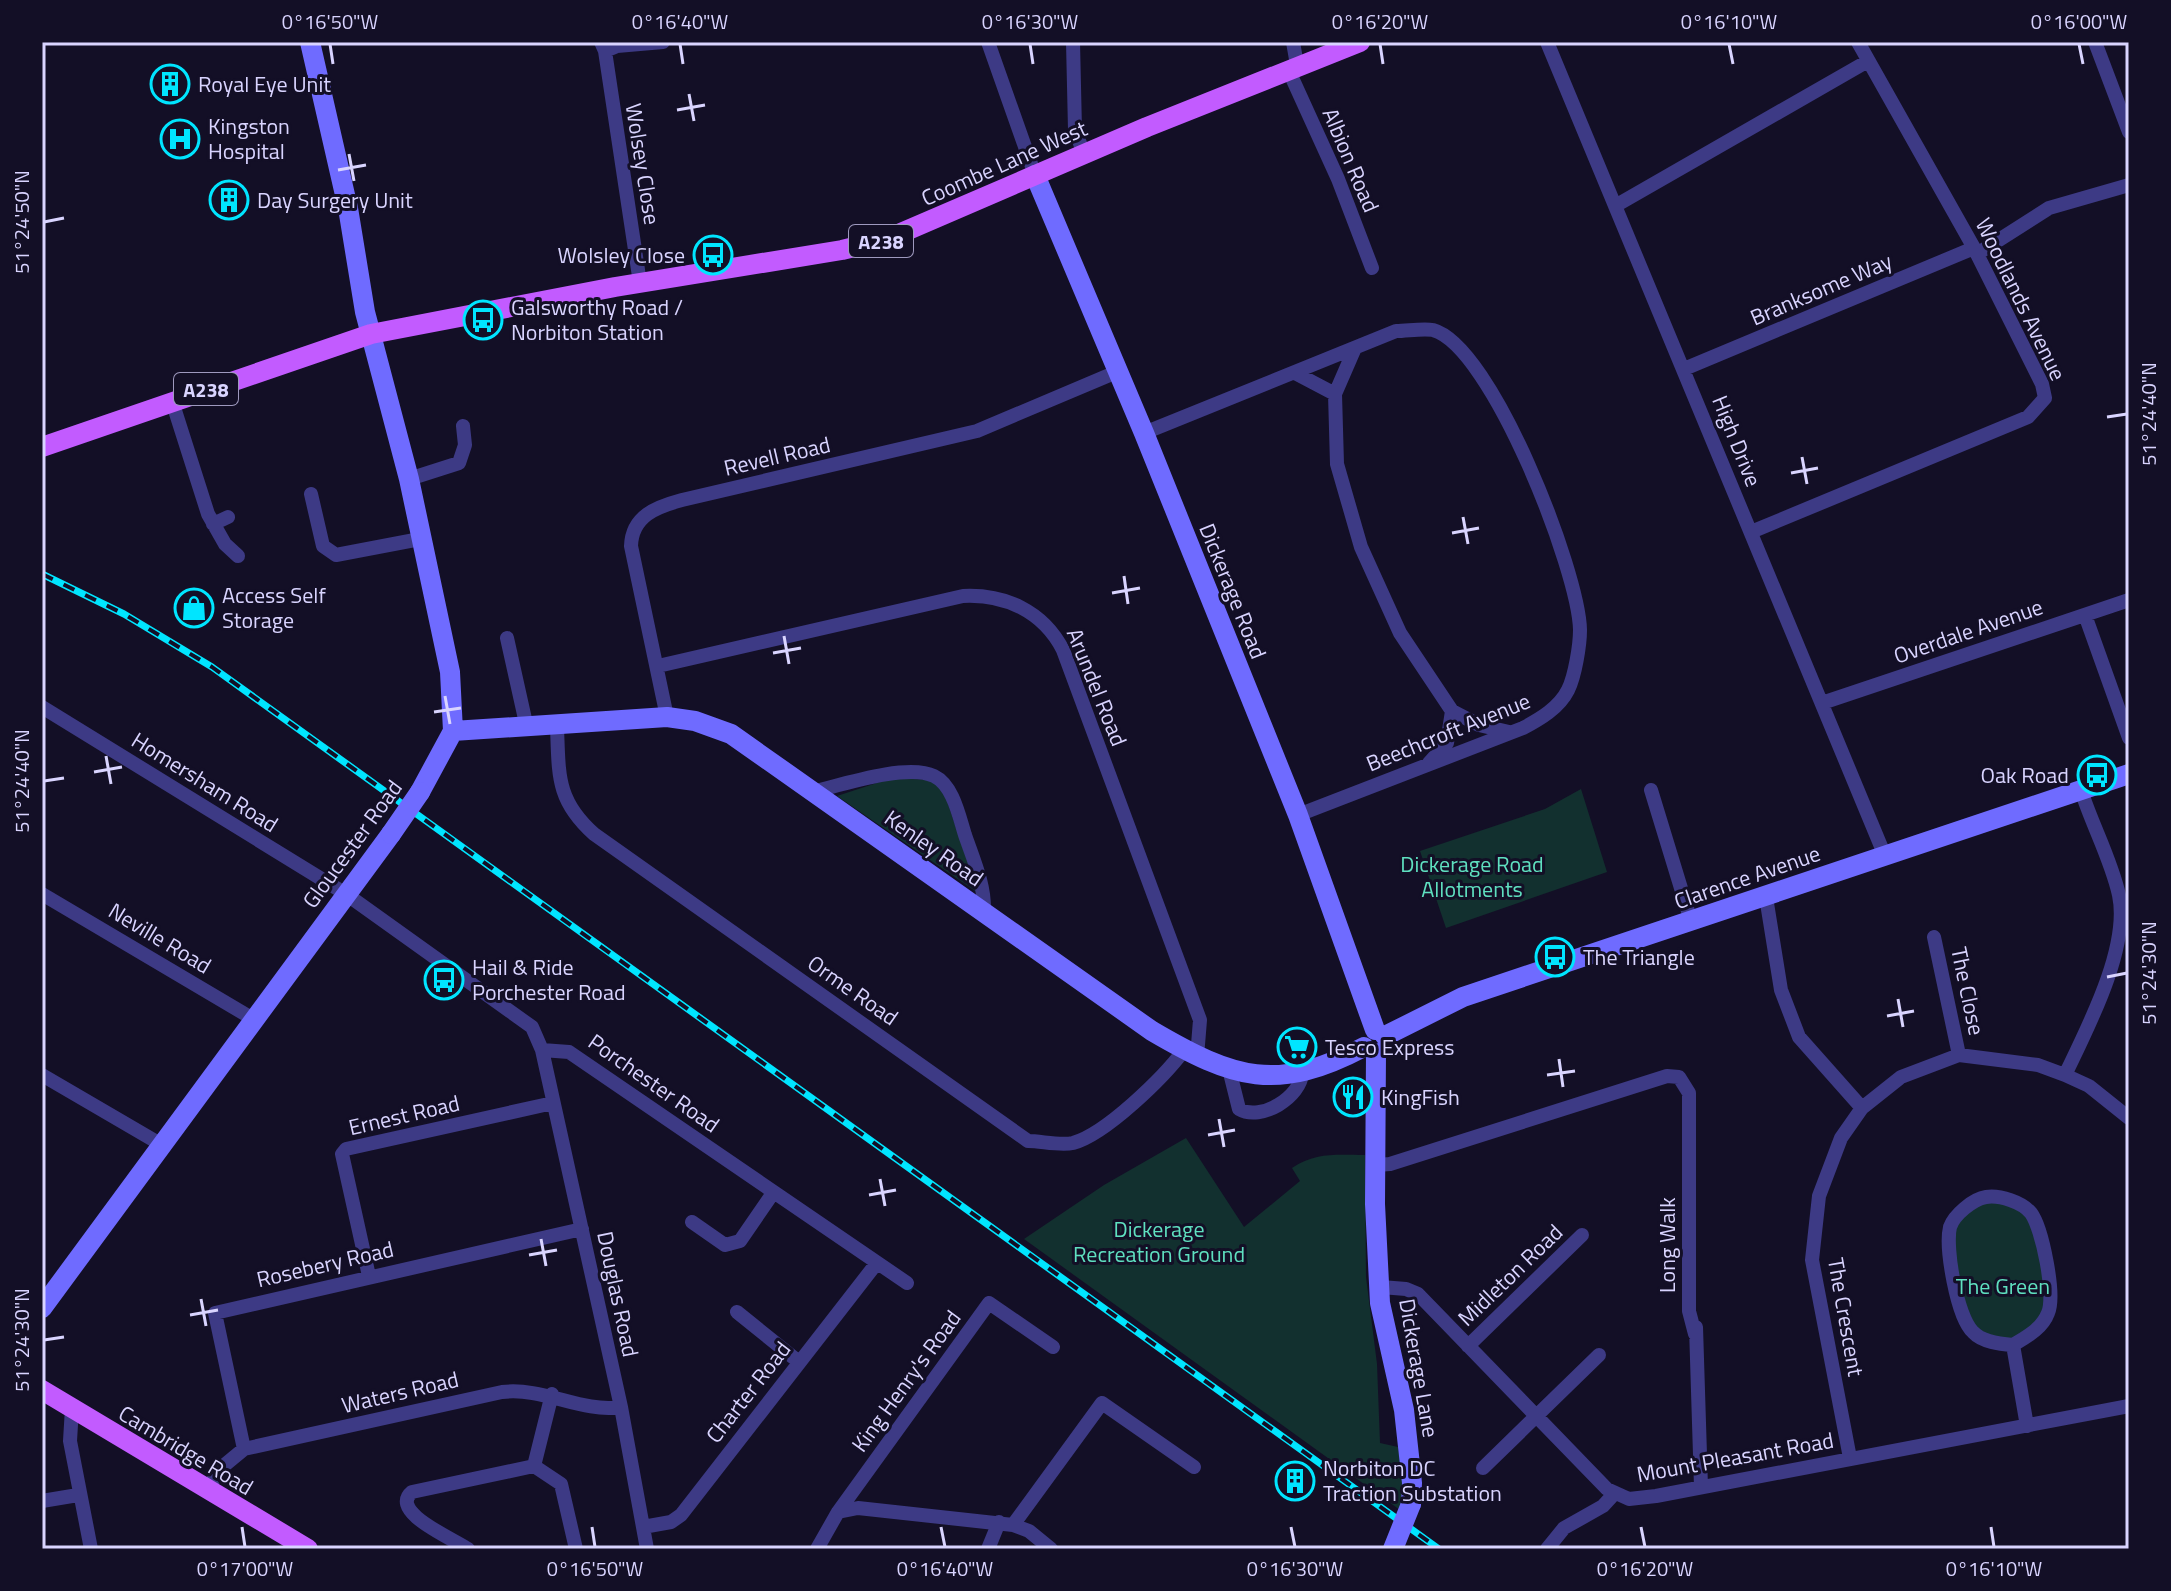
<svg xmlns="http://www.w3.org/2000/svg" width="2171" height="1591" font-family="'Titillium Web',sans-serif">
	<rect width="100%" height="100%" fill="#130f26"/>
	<path fill="#12302f" d="M892,778L933,780L945,795L978,893L837,796Z
		M1581,789L1607,872L1446,928L1420,851L1545,809Z
		M1186,1138L1244,1227L1300,1181L1292,1168C1316,1152 1336,1155 1365,1155L1366,1277L1377,1364L1380,1443L1398,1447L1404,1493L1400,1510L1024,1239L1104,1185Z
		M2011,1200L2038,1226L2049,1312L2013,1345L1973,1333L1960,1309L1951,1223L1968,1206Z"/>
	<g fill="none" stroke-linecap="round" stroke-linejoin="round">
		<path stroke="#3d3a85" stroke-width="14" d="M601,42L605,51L640,283
			M988,42L1035,175
			M1073,42L1075,130L1084,154
			M1293,42L1297,65
			M1547,42L1885,856
			M2095,42L2129,132
			M605,51L617,46L663,42
			M1288,69L1338,179L1372,268
			M1615,206L1868,61
			M1977,254L2049,208L2129,185
			M1684,369L1974,248
			M1297,374L1335,394L1337,464L1361,547L1400,633L1452,711L1479,725L1509,732
			M1335,394L1355,348
			M172,401L208,514L225,544L238,556
			M1144,433L1396,331C1407,331 1423,328 1433,330C1492,346 1579,572 1580,630C1580,645 1575,676 1568,690C1559,708 1540,719 1523,728L1298,815
			M409,479L459,463L465,445L463,426
			M311,494L323,546L336,555L420,539
			M213,524L228,517
			M1751,532L2028,417L2045,398L2042,384L1974,248L1858,42
			M2085,615L2129,738
			M507,638L527,728
			M658,666L963,596C1005,594 1043,611 1063,650L1200,1020L1197,1057
			M1822,703L2129,600
			M42,707L346,894L532,1027L542,1050L621,1407L647,1549
			M667,717L631,546C632,516 656,507 682,500L977,431L1119,371
			M557,727C559,775 556,800 594,834L1028,1141C1041,1141 1060,1146 1073,1143C1106,1134 1164,1077 1184,1050
			M1429,763L1447,743L1452,711
			M1651,790L1691,921
			M812,792C841,785 907,763 934,776C953,785 959,816 965,835C974,861 985,885 984,912
			M42,894L255,1020
			M1766,897L1781,990L1799,1037L1862,1108
			M1934,937L1959,1055
			M542,1050L569,1052L907,1283
			M1229,1069L1239,1109C1261,1122 1301,1097 1302,1073
			M42,1075L162,1145
			M2065,1075C2088,1027 2130,947 2119,895C2111,859 2092,825 2081,790
			M1377,1165L1390,1164L1667,1076L1679,1077L1689,1093V1311L1695,1334
			M692,1222L725,1245L740,1241L773,1193
			M369,1276L342,1154L346,1149L553,1103
			M1381,1287L1406,1289L1418,1294L1607,1489L1629,1499L1656,1496L2129,1406
			M737,1312L799,1362
			M1696,1327L1701,1487
			M2013,1345C2026,1337 2042,1329 2048,1313C2056,1295 2042,1228 2031,1213C2022,1202 2000,1195 1986,1197C1973,1199 1954,1215 1950,1227C1945,1248 1957,1317 1973,1332C1982,1342 2000,1344 2013,1345L2027,1426
			M1468,1346L1582,1235
			M72,1408L70,1441L91,1549
			M244,1449L215,1313L582,1229
			M1850,1458L1812,1260L1819,1196L1841,1138L1862,1108L1901,1077L1959,1055L2038,1065L2065,1075L2089,1086L2129,1118
			M534,1466L552,1394
			M1483,1468L1599,1355
			M207,1490L221,1468L244,1449L502,1392C545,1387 580,1413 621,1407
			M42,1501L78,1495
			M838,1512L858,1508L1013,1525L1029,1531L1051,1549
			M1013,1525L1102,1403L1194,1467
			M643,1527L671,1522L681,1515L876,1264
			M468,1549C454,1539 388,1512 412,1492L534,1466L561,1484L576,1549
			M817,1549L838,1512L989,1303L1053,1347
			M988,1549L999,1522
			M1547,1549L1564,1528L1603,1506L1614,1494"/>
		<path stroke="#6f6bff" stroke-width="20" d="M310,42L348,208L365,312L409,479L450,672L453,731L420,792
			M1035,175L1144,433L1298,815L1375,1030
			M453,731L667,717L695,721L731,734L1152,1031C1234,1079 1277,1093 1364,1047
			M1385,1036L1463,997L2129,774
			M1376,1053L1375,1204L1380,1303L1404,1410L1412,1483L1411,1504
			M42,1308L391,834"/>
		<path stroke="#c25bff" stroke-width="20" d="M42,447L371,334L615,287L842,250L887,239L1147,127L1360,42
			M42,1390L308,1549"/>
		<defs>
			<path id="rail" d="M42,574L124,614L212,667L1439,1549"/>
		</defs>
		<use href="#rail" stroke="#00e5ff" stroke-width="7"/>
		<use href="#rail" stroke="#130f26" stroke-width="4" stroke-dasharray="12" stroke-linecap="butt"/>
		<path stroke="#6f6bff" stroke-width="20" d="M391,834L420,792
			M1393,1549L1411,1504"/>
	</g>
	<path fill="none" stroke="#d9d4ff" stroke-width="3" d="M330,44L333,64M680,44L683,64M1030,44L1033,64M1380,44L1383,64M1729,44L1733,64M2079,44L2083,64M689,94L694,121M677,110L705,105M349,154L354,181M338,170L366,165M44,222L64,218M2107,417L2127,414M1802,457L1807,484M1791,473L1818,468M1463,517L1468,544M1452,533L1479,528M1124,576L1128,604M1112,593L1140,588M784,636L789,664M773,653L801,648M445,696L450,724M434,712L461,708M106,756L111,784M94,772L122,767M44,781L64,778M2107,977L2127,973M1898,999L1903,1027M1887,1016L1914,1011M1559,1059L1563,1087M1547,1075L1575,1071M1219,1119L1224,1147M1208,1135L1235,1130M880,1179L885,1206M869,1195L896,1190M541,1239L546,1266M529,1255L557,1250M201,1299L206,1326M190,1315L218,1310M44,1340L64,1337M242,1527L245,1547M592,1527L595,1547M941,1527L945,1547M1291,1527L1295,1547M1641,1527L1645,1547M1991,1527L1994,1547"/>
	<defs>
		<symbol id="building-ring" viewBox="-11 -11 22 22"><circle r="9.5" fill="#130f26" stroke="#00e5ff" stroke-width="1.5"/><path d="M-4-6H4V6H1V3H-1V6H-4ZM-2.5-4.3h1.7v1.8h-1.7ZM.8-4.3h1.7v1.8H.8ZM-2.5-1h1.7V.8h-1.7ZM.8-1h1.7V.8H.8Z" fill="#00e5ff"/></symbol>
		<symbol id="hospital-ring" viewBox="-11 -11 22 22"><circle r="9.5" fill="#130f26" stroke="#00e5ff" stroke-width="1.5"/><path d="M-5-5h3v3.5h4V-5h3V5h-3V1.5h-4V5h-3Z" fill="#00e5ff"/></symbol>
		<symbol id="bus-ring" viewBox="-11 -11 22 22"><circle r="9.5" fill="#130f26" stroke="#00e5ff" stroke-width="1.5"/><path d="M-5-6H5V4H4V6H2V4H-2V6H-4V4H-5ZM-3.5-4V0h7V-4ZM-3.5 1.2v1.5H-2V1.2ZM2 1.2v1.5H3.5V1.2Z" fill="#00e5ff"/></symbol>
		<symbol id="shop-ring" viewBox="-11 -11 22 22"><circle r="9.5" fill="#130f26" stroke="#00e5ff" stroke-width="1.5"/><path d="M-5-2.5h2.3a2.7 3.5 0 0 1 5.4 0H5L5.5 6h-11ZM-1.5-2.5h3a1.5 2.3 0 0 0-3 0Z" fill="#00e5ff"/></symbol>
		<symbol id="supermarket-ring" viewBox="-11 -11 22 22"><circle r="9.5" fill="#130f26" stroke="#00e5ff" stroke-width="1.5"/><path d="M-6-5.5h2.5l.6 2H6L4.5 2H-2.5L-4.4-4H-6ZM-1.5 3.2a1.3 1.3 0 1 0 .1 0ZM3 3.2a1.3 1.3 0 1 0 .1 0Z" fill="#00e5ff"/></symbol>
		<symbol id="restaurant-ring" viewBox="-11 -11 22 22"><circle r="9.5" fill="#130f26" stroke="#00e5ff" stroke-width="1.5"/><path d="M-5-6h1v4h1v-4h1v4h1v-4h1v5L-1.5 .5V6h-2V.5L-5-1ZM5-6V6H3V1.5H1.5Q1.5-4 5-6Z" fill="#00e5ff"/></symbol>
	</defs>
	<g fill-rule="evenodd">
		<use href="#building-ring" x="148" y="62" width="44" height="44"/>
		<use href="#hospital-ring" x="158" y="117" width="44" height="44"/>
		<use href="#building-ring" x="207" y="178" width="44" height="44"/>
		<use href="#bus-ring" x="691" y="233" width="44" height="44"/>
		<use href="#bus-ring" x="461" y="298" width="44" height="44"/>
		<use href="#shop-ring" x="172" y="586" width="44" height="44"/>
		<use href="#bus-ring" x="2075" y="753" width="44" height="44"/>
		<use href="#bus-ring" x="1533" y="935" width="44" height="44"/>
		<use href="#bus-ring" x="422" y="958" width="44" height="44"/>
		<use href="#supermarket-ring" x="1275" y="1025" width="44" height="44"/>
		<use href="#restaurant-ring" x="1331" y="1075" width="44" height="44"/>
		<use href="#building-ring" x="1273" y="1459" width="44" height="44"/>
	</g>
	<g text-anchor="middle" dominant-baseline="central" stroke-width="6" stroke-linejoin="round" paint-order="stroke">
		<g fill="#130f26" stroke="#9e99be" stroke-width="2">
			<rect x="849" y="225" width="64" height="32" rx="6"/>
			<rect x="174" y="373" width="64" height="32" rx="6"/>
		</g>
		<g font-size="20" font-weight="bold" fill="#d9d4ff">
			<text x="881" y="241">A238</text>
			<text x="206" y="389">A238</text>
		</g>
		<g font-size="22" fill="#d9d4ff" stroke="#130f26" text-anchor="start">
			<text x="198" y="84">Royal Eye Unit</text>
			<text x="208" y="126">Kingston<tspan x="208" dy="25">Hospital</tspan></text>
			<text x="257" y="200">Day Surgery Unit</text>
			<text x="685" y="255" text-anchor="end">Wolsley Close</text>
			<text x="511" y="307">Galsworthy Road /<tspan x="511" dy="25">Norbiton Station</tspan></text>
			<text x="222" y="595">Access Self<tspan x="222" dy="25">Storage</tspan></text>
			<text x="2069" y="775" text-anchor="end">Oak Road</text>
			<text x="1583" y="957">The Triangle</text>
			<text x="472" y="967">Hail &amp; Ride<tspan x="472" dy="25">Porchester Road</tspan></text>
			<text x="1325" y="1047">Tesco Express</text>
			<text x="1381" y="1097">KingFish</text>
			<text x="1323" y="1468">Norbiton DC<tspan x="1323" dy="25">Traction Substation</tspan></text>
		</g>
		<g font-size="22" fill="#d9d4ff" stroke="#130f26">
			<text transform="translate(1351 160) rotate(67)">Albion Road</text>
			<text transform="translate(1004 163) rotate(-24)">Coombe Lane West</text>
			<text transform="translate(643 164) rotate(81)">Wolsey Close</text>
			<text transform="translate(1821 289) rotate(-23)">Branksome Way</text>
			<text transform="translate(2021 299) rotate(64)">Woodlands Avenue</text>
			<text transform="translate(1737 441) rotate(68)">High Drive</text>
			<text transform="translate(777 456) rotate(-13)">Revell Road</text>
			<text transform="translate(1233 591) rotate(68)">Dickerage Road</text>
			<text transform="translate(1968 631) rotate(-19)">Overdale Avenue</text>
			<text transform="translate(1097 687) rotate(68)">Arundel Road</text>
			<text transform="translate(1448 732) rotate(-22)">Beechcroft Avenue</text>
			<text transform="translate(205 782) rotate(32)">Homersham Road</text>
			<text transform="translate(352 844) rotate(-54)">Gloucester Road</text>
			<text transform="translate(934 848) rotate(35)">Kenley Road</text>
			<text transform="translate(1747 877) rotate(-19)">Clarence Avenue</text>
			<text transform="translate(160 938) rotate(31)">Neville Road</text>
			<text transform="translate(853 990) rotate(35)">Orme Road</text>
			<text transform="translate(1968 991) rotate(78)">The Close</text>
			<text transform="translate(654 1083) rotate(35)">Porchester Road</text>
			<text transform="translate(404 1115) rotate(-13)">Ernest Road</text>
			<text transform="translate(1667 1245) rotate(-90)">Long Walk</text>
			<text transform="translate(325 1264) rotate(-13)">Rosebery Road</text>
			<text transform="translate(1510 1275) rotate(-44)">Midleton Road</text>
			<text transform="translate(618 1294) rotate(78)">Douglas Road</text>
			<text transform="translate(1846 1317) rotate(80)">The Crescent</text>
			<text transform="translate(1419 1368) rotate(80)">Dickerage Lane</text>
			<text transform="translate(906 1381) rotate(-54)">King Henry's Road</text>
			<text transform="translate(400 1392) rotate(-13)">Waters Road</text>
			<text transform="translate(748 1392) rotate(-52)">Charter Road</text>
			<text transform="translate(186 1450) rotate(31)">Cambridge Road</text>
			<text transform="translate(1735 1457) rotate(-10)">Mount Pleasant Road</text>
		</g>
		<g font-size="22" fill="#5fe0c0" stroke="#130f26">
			<text x="1472" y="864">Dickerage Road<tspan x="1472" dy="25">Allotments</tspan></text>
			<text x="1159" y="1229">Dickerage<tspan x="1159" dy="25">Recreation Ground</tspan></text>
			<text x="2003" y="1286">The Green</text>
		</g>
	</g>
	<rect width="2171" height="1591" fill="none" stroke="#130f26" stroke-width="88"/>
	<rect x="44" y="44" width="2083" height="1503" fill="none" stroke="#d9d4ff" stroke-width="3"/>
	<g font-size="20" text-anchor="middle" fill="#d9d4ff">
		<text x="330" y="29">0°16'50"W</text>
		<text x="680" y="29">0°16'40"W</text>
		<text x="1030" y="29">0°16'30"W</text>
		<text x="1380" y="29">0°16'20"W</text>
		<text x="1729" y="29">0°16'10"W</text>
		<text x="2079" y="29">0°16'00"W</text>
		<text transform="translate(22 222) rotate(-90)" y="7">51°24'50"N</text>
		<text transform="translate(2149 414) rotate(-90)" y="7">51°24'40"N</text>
		<text transform="translate(22 781) rotate(-90)" y="7">51°24'40"N</text>
		<text transform="translate(2149 973) rotate(-90)" y="7">51°24'30"N</text>
		<text transform="translate(22 1340) rotate(-90)" y="7">51°24'30"N</text>
		<text x="245" y="1576">0°17'00"W</text>
		<text x="595" y="1576">0°16'50"W</text>
		<text x="945" y="1576">0°16'40"W</text>
		<text x="1295" y="1576">0°16'30"W</text>
		<text x="1645" y="1576">0°16'20"W</text>
		<text x="1994" y="1576">0°16'10"W</text>
	</g>
</svg>
